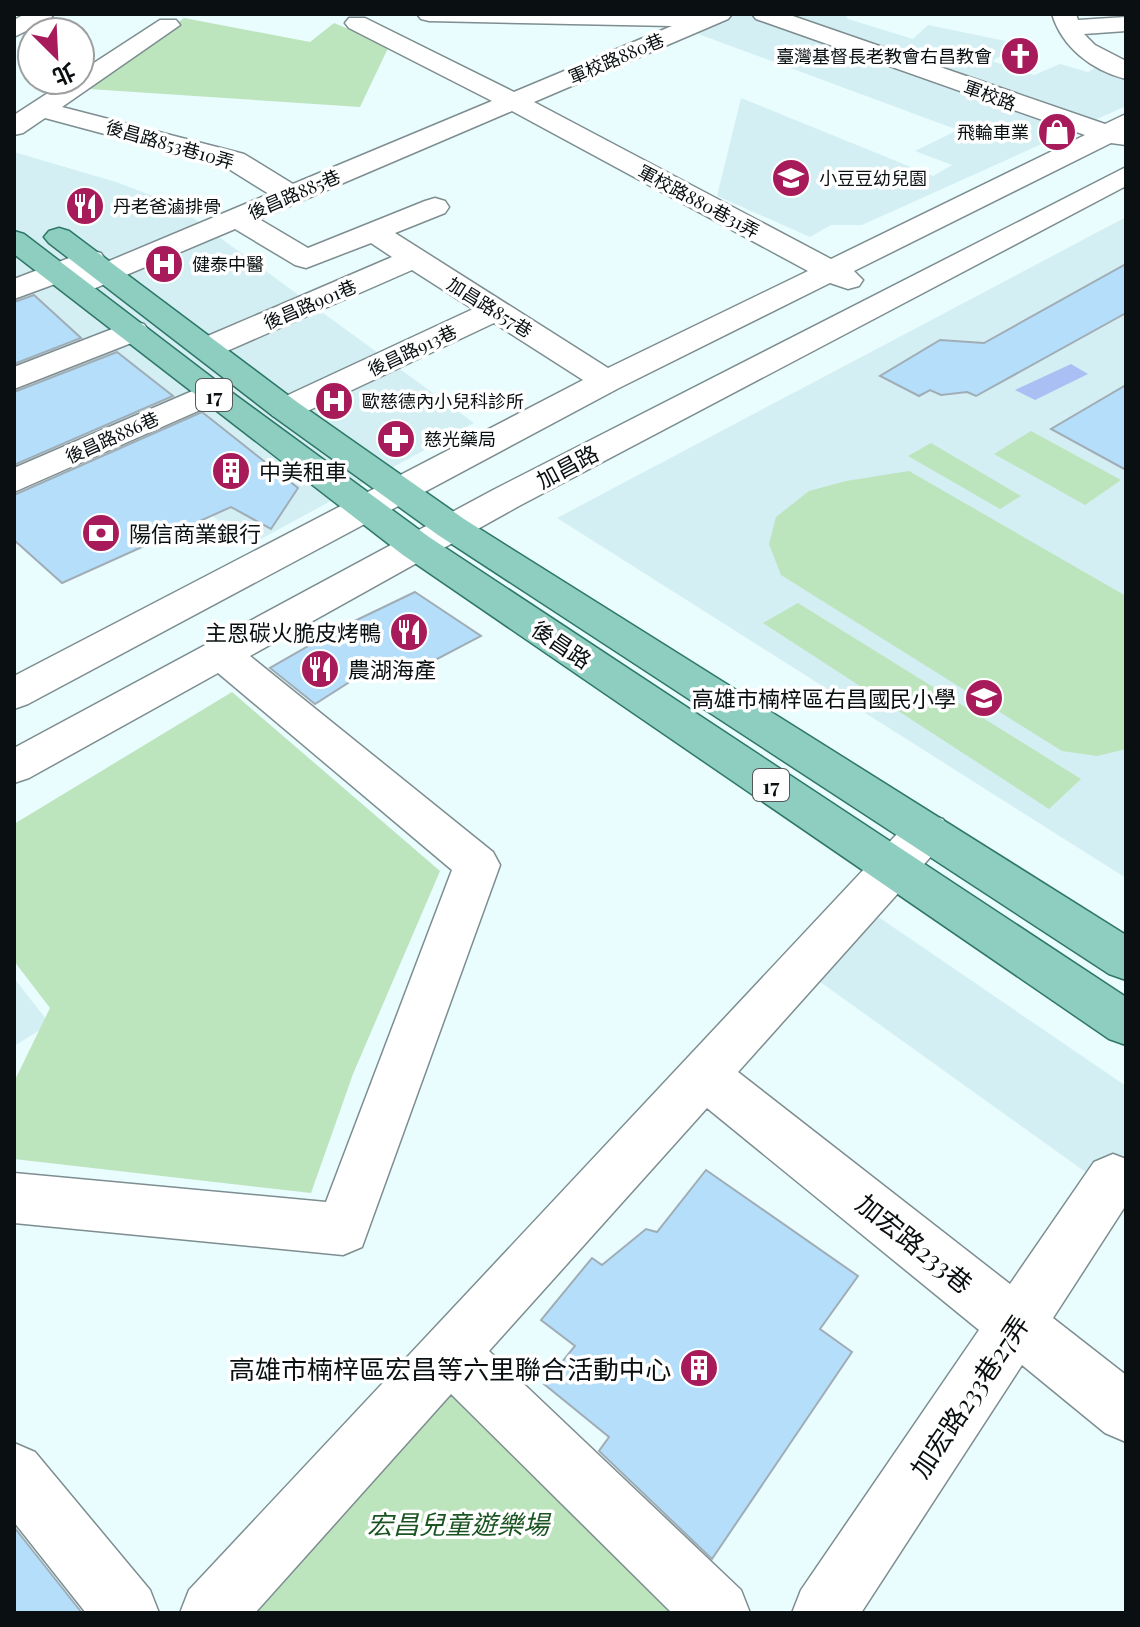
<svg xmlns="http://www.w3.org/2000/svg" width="1140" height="1627" font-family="'Playfair Display','Noto Sans TC',serif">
	<rect width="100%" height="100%" fill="#e9fcfe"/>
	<path fill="#d4eff3" d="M644,14H845L848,19L913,39L928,25L1021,44L992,61L1034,75L1060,64L1088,72L1102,64L1126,77V106L862,225H831L810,237L717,196L741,98L933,176L952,165L915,151L958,130Z
		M14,152L116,182L174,204L474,423L250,545L14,362Z
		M1126,217V878L557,518Z
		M874,914L1126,1086V1201L816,979Z
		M14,978L50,1024L14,1046Z"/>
	<path fill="#bce4bd" d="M184,18L310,42L334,23L389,46L360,107L89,89Z
		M1031,431L1121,480L1085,505L994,454Z
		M931,443L1021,496L1000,509L908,456Z
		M909,471L1126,596V749L1097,756L1062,751L781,575L769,544L776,517L809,491L846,481Z
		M798,603L1081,779L1049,809L763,623Z
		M232,692L440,871L353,1074L311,1193L14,1159V1082L50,1008L14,961V824Z
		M453,1391L676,1613H257Z"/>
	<path fill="#aabff3" d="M1071,364L1088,374L1035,400L1015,390Z"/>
	<path fill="#b5defa" stroke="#a0adb6" stroke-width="2" d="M1126,264V313L976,396L967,392L941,395L930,390L919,396L880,376L940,340L984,343Z
		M34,295L81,338L14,364V302Z
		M117,352L173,396L14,465V392Z
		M1126,385V470L1051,429Z
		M202,412L298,488L271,529L231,507L62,583L14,540V495Z
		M415,592L481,636L401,678L381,662L315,704L270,668L340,628Z
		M706,1170L858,1276L820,1329L852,1352L712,1559L599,1451L609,1437L544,1384L575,1346L541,1320L592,1258L602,1265L646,1229L657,1232Z
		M14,1527L82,1613H14Z"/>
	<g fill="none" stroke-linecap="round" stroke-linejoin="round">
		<defs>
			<path id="minor" d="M25,14H54L50,19L14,37V20Z
				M417,14H732L728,19L534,102L831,259L1085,135L756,19L752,14H787L1105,124L1126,114V145L1111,143L854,271L863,280L859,286L848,289L830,283L619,388L28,704L14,709V676L583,380L494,323L297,416L285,419L273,416L268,409L273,402L473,309L412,270L218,355L207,358L196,355L191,348L196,341L392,257L371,243L306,268L295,265L235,229L86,292L75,295L64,292L60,286L63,281L14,299V279L90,250L101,253L105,259L102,264L269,194L224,166L45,118L23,133L14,135V115L68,80H80V72L160,20H176L180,25L62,107L244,154L293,184L492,101L349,28L345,23L349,18H365L514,92L672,26L429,21L421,19ZM512,111L808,271L608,368L395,233L445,213L449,207L445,201L435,198L425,201L308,248L259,219Z
				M1052,14H1076L1078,20L1126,17V31L1084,34L1095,45L1126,61V79C1091,70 1062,47 1052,14Z
				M1126,167V186L519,506L250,656L493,852L500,865L362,1247L343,1255L14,1223V1173L326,1202L452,870L218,673L29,778L14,783V748L493,490Z
				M133,321L144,324L149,331L144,338L14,389V367Z
				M211,383L223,386L228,393L223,400L14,492V468Z
				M927,814L943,819L949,831L943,843L738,1072L1010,1284L1094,1162L1113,1154L1126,1159V1205L1053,1318L1126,1375V1442L1105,1433L1022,1365L861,1613H792L801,1590L979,1330L707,1108L489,1351L741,1590L750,1613H672L451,1394L255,1613H180L189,1590L911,819Z
				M14,1443L35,1452L150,1590L159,1613H86L14,1522Z"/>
			<path id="major" d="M59,228L69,231L297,402L464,519L1126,935V980L1109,974L438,535L273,416L49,243L44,237L49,231Z
				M14,231L24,234L223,386L429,537L1126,997V1045L1109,1039L403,555L14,254Z"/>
		</defs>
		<use href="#minor" stroke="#7d8d90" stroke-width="3"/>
		<use href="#major" stroke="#2e7767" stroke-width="3"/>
		<use href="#minor" fill="#fff" fill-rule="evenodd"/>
		<use href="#major" fill="#8ecec0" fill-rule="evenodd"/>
	</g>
	<defs>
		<symbol id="church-disc" viewBox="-11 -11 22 22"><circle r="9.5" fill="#a81b5b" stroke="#fff"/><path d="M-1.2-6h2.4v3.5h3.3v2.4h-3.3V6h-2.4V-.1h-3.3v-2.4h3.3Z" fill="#fff"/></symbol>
		<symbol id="shop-disc" viewBox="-11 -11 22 22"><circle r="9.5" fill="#a81b5b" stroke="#fff"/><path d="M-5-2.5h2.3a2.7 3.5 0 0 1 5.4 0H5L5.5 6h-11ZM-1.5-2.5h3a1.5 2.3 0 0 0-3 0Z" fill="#fff"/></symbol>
		<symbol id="school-disc" viewBox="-11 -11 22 22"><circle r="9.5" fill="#a81b5b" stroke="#fff"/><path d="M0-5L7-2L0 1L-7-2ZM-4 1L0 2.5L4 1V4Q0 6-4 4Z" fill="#fff"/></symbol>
		<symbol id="restaurant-disc" viewBox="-11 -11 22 22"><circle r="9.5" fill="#a81b5b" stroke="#fff"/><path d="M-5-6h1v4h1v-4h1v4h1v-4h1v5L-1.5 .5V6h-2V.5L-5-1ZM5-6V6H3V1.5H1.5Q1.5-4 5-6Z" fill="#fff"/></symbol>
		<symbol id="hospital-disc" viewBox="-11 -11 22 22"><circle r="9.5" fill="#a81b5b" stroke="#fff"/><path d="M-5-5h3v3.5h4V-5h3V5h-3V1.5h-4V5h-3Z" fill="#fff"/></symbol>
		<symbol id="pharmacy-disc" viewBox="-11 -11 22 22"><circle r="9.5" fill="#a81b5b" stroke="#fff"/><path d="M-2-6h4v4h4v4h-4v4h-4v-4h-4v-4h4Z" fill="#fff"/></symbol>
		<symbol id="building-disc" viewBox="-11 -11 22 22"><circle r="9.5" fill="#a81b5b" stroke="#fff"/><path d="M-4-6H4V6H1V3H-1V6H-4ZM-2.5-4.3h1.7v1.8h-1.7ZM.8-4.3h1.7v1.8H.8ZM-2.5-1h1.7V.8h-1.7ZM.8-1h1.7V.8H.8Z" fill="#fff"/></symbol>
		<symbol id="bank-disc" viewBox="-11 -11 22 22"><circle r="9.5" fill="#a81b5b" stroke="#fff"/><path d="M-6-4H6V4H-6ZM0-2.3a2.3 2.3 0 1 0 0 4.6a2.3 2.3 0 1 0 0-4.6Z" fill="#fff"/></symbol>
	</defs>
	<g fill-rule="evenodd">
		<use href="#church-disc" x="998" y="34" width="44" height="44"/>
		<use href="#shop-disc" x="1035" y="110" width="44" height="44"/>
		<use href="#school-disc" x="769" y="156" width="44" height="44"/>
		<use href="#restaurant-disc" x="63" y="184" width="44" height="44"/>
		<use href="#hospital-disc" x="142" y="242" width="44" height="44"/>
		<use href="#hospital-disc" x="312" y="379" width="44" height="44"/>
		<use href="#pharmacy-disc" x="374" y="417" width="44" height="44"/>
		<use href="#building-disc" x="209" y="449" width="44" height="44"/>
		<use href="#bank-disc" x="79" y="511" width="44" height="44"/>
		<use href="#restaurant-disc" x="387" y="610" width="44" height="44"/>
		<use href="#restaurant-disc" x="298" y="647" width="44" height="44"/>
		<use href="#school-disc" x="962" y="676" width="44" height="44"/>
		<use href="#building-disc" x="677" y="1346" width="44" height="44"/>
	</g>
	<g text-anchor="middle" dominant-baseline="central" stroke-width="7" stroke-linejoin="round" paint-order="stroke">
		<g font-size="18" fill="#0a1011" stroke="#fff" text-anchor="start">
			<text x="992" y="56" text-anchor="end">臺灣基督長老教會右昌教會</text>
			<text x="1029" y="132" text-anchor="end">飛輪車業</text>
			<text x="819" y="178">小豆豆幼兒園</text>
			<text x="113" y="206">丹老爸滷排骨</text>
			<text x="192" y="264">健泰中醫</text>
			<text x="362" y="401">歐慈德內小兒科診所</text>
			<text x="424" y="439">慈光藥局</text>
		</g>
		<g font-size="18" fill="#0a1011" stroke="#fff">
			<text transform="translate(616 58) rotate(-23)">軍校路880巷</text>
			<text transform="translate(990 95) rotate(20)">軍校路</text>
			<text transform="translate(170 144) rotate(16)">後昌路853巷10弄</text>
			<text transform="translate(294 194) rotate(-23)">後昌路885巷</text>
			<text transform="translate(699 201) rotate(28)">軍校路880巷31弄</text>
			<text transform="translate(310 304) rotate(-23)">後昌路901巷</text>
			<text transform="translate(490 307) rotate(32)">加昌路857巷</text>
			<text transform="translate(412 350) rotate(-25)">後昌路913巷</text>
			<text transform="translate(112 437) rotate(-24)">後昌路886巷</text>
		</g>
		<g fill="#fff" stroke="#545858" stroke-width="2">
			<rect x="196" y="379" width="36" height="32" rx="6"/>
			<rect x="753" y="769" width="36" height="32" rx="6"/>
		</g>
		<g font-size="20" font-weight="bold" fill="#0a1011">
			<text x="214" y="395">17</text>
			<text x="771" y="785">17</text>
		</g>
		<g font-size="22" fill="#0a1011" stroke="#fff">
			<text transform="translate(567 466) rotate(-28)">加昌路</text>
			<text transform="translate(562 644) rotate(34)">後昌路</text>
		</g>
		<g font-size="22" fill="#0a1011" stroke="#fff" text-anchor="start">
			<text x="259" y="471">中美租車</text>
			<text x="129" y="533">陽信商業銀行</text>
			<text x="381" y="632" text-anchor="end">主恩碳火脆皮烤鴨</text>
			<text x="348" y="669">農湖海產</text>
			<text x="956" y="698" text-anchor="end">高雄市楠梓區右昌國民小學</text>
		</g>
		<g font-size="26" fill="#0a1011" stroke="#fff">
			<text transform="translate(915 1243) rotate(39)">加宏路233巷</text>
			<text transform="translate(969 1396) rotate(-56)">加宏路233巷27弄</text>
		</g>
		<g font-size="26" fill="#0a1011" stroke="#fff" text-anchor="end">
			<text x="671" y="1368">高雄市楠梓區宏昌等六里聯合活動中心</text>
		</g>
		<g font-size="26" font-style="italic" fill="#1a5421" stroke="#fff">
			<text x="458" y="1523">宏昌兒童遊樂場</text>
		</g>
	</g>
	<rect width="1140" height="1627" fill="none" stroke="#0a1011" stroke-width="32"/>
	<g transform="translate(56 56) rotate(156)"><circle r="38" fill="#ffffff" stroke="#9d9fa0" stroke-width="2"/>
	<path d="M0-6L14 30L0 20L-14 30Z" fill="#a81b5b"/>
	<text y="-12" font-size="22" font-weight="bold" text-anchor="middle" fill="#0a1011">北</text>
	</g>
</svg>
